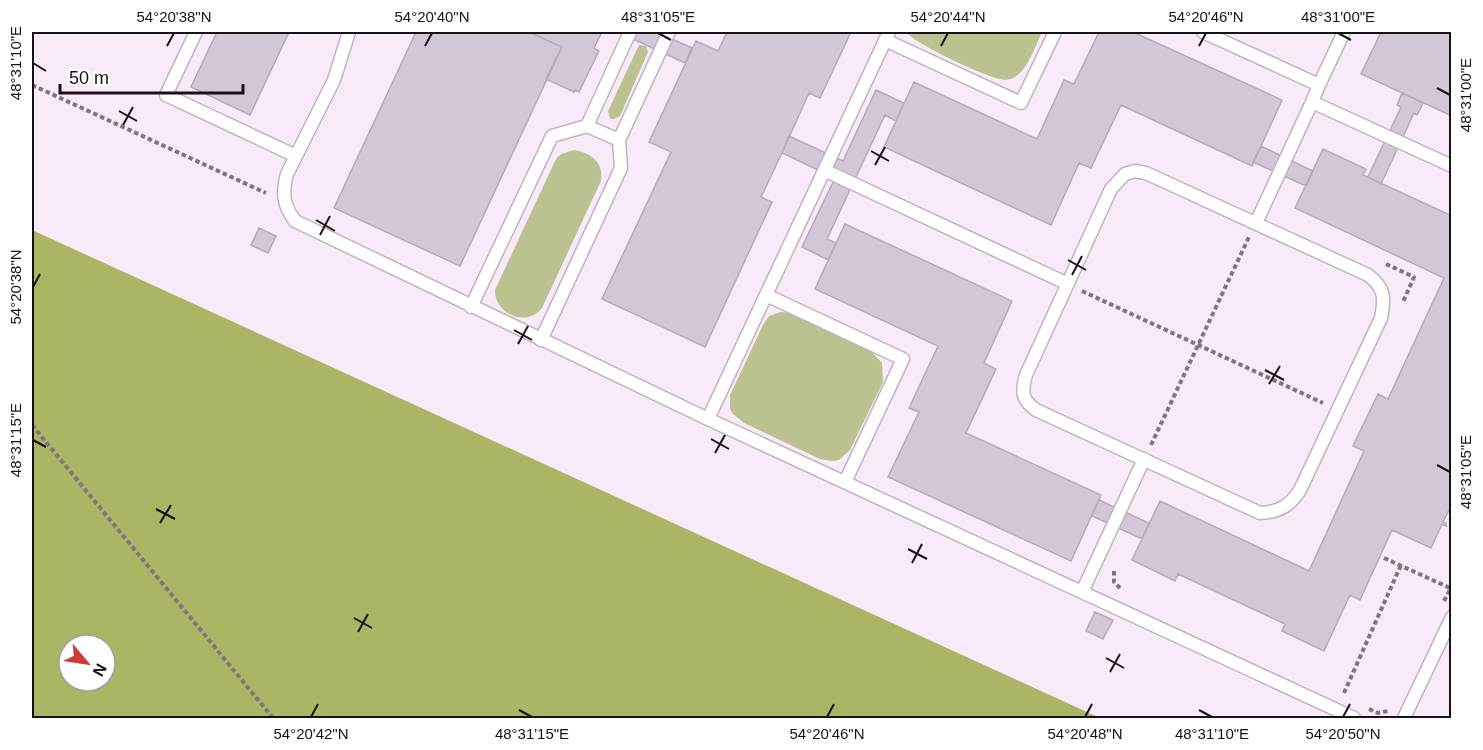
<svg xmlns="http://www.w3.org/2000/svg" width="1483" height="750" font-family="Arial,sans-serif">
	<rect width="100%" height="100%" fill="#f9eafa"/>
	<path fill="#bac28f" d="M906,32H1042C1035,46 1028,71 1013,78C1009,80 1005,80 1000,79C984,76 915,44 906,32Z
		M639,45L646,46L648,52L620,116L614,119H610L608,111Z
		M574,150C591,153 604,162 601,181L542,308C527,328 494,314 495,290L556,159L561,154Z
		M781,312L788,313L872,352L882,363L883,382L850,450L839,460L833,461L820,459L744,423L733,414L730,409V395L763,325L769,316Z"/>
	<path fill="#abb563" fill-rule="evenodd" d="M32,230L1100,718H32ZM69,645H105V681H69Z"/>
	<path fill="#d3c6d7" stroke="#b6a9ba" stroke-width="1.5" d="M217,32H289L250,115L191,87Z
		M416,32H529L562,47L460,266L334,208Z
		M529,32H602L594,48L599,51L579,92L575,90L574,92L546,79L562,47Z
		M618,32H656L692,48L685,63Z
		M727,32H851L820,98L809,93L782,153L761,197L772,202L705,347L602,299L671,152L649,142L696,41L718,51Z
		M1099,32H1133L1282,100L1252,166L1121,105L1091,168L1079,163L1051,225L884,147L914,82L1037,139L1064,80L1074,84Z
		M1381,32H1452V116L1361,74Z
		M876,90L904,103L896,121L885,115L827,239L836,243L828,260L802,247L835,178L782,153L789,136L843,161Z
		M1402,93L1423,103L1417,115L1414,113L1381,184L1368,177L1401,107L1397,105Z
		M1261,146L1313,171L1306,186L1253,162Z
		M1323,149L1366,169L1363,175L1452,216V504L1443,522L1446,523V526L1442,524L1431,548L1392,530L1360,600L1350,595L1324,651L1282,631L1285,624L1178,574L1175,581L1132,560L1160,501L1309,571L1364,451L1353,446L1378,394L1388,399L1444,278L1295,208Z
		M845,224L1012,301L984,363L996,369L966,433L1101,495L1071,561L888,477L919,412L909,408L938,346L815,289Z
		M259,228L276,236L268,253L251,245Z
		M1099,500L1149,523L1142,539L1092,516Z
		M1095,612L1113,620L1103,639L1086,631Z"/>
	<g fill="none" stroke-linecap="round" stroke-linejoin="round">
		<defs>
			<path id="lane" d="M196,32L166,95L296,156
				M349,32L334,80L287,174C282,193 283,205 295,221L708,419L1354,718
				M1203,32L1319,85L1312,102L1452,166
				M885,40L1021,103L1055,32
				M1319,85L1344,32
				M587,126L619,140
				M824,170L1068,284
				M1135,171L1146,173L1368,275C1385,288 1385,298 1381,318L1300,490C1290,506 1279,512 1260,513L1036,410C1022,400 1021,392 1026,375L1111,189L1125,174Z
				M1256,223L1312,102
				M766,295L903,359L845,482
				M471,307L552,136L587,126L630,32
				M541,340L621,168L619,140L669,32
				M708,419L889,32
				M1082,592L1144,459
				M1404,718L1452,617"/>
		</defs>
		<use href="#lane" stroke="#c0b2c1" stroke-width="15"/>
		<path stroke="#7e757f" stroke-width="4" stroke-dasharray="4.5 3" stroke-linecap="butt" d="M32,85L266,193
			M1386,264L1414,277L1403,302
			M1082,291L1323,403
			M32,425L273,718
			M1151,445L1249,237
			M1384,558L1450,588
			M1114,571V582L1122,590
			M1444,601L1452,586
			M1344,693L1401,565
			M1369,709L1378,713L1388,711"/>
		<use href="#lane" stroke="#fff" stroke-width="12"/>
	</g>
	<path fill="none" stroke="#171217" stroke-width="2" d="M658,33L671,40M1338,33L1351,40M167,46L174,33M425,46L432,33M941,46L948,33M1199,46L1206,33M33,63L46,71M1437,88L1450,95M119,111L137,121M123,125L133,107M871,151L889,161M875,165L885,147M316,220L335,231M320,235L330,216M1068,260L1086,270M1072,275L1082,256M33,287L40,274M514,330L532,340M518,344L528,326M1265,370L1284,380M1269,384L1280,366M711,439L729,449M33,440L46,447M715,453L725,435M1437,465L1450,472M156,509L175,519M160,523L171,505M908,549L927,559M912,563L922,544M354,618L372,628M358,632L368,614M1106,658L1124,668M1110,672L1120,654M519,710L532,717M1199,710L1212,717M311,717L318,704M827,717L834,704M1085,717L1092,704M1343,717L1350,704"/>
	<rect width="1483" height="750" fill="none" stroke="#ffffff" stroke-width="66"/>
	<g transform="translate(87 663) rotate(119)"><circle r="28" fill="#ffffff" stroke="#a2a0a2" stroke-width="1.5"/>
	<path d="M0-4.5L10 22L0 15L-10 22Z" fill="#ca3d34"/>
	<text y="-9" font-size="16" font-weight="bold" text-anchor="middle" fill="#171217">N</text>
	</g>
	<path d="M60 84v9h183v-9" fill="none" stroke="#171217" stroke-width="3"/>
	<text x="69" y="84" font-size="18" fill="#171217" stroke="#ffffff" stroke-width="4.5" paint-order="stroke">50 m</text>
	<rect x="33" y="33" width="1417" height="684" fill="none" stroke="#171217" stroke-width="2"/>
	<g font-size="15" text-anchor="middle" fill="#171217">
		<text x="174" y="22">54°20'38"N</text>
		<text x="432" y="22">54°20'40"N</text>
		<text x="658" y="22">48°31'05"E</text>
		<text x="948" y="22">54°20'44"N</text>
		<text x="1206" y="22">54°20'46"N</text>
		<text x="1338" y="22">48°31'00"E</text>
		<text transform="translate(16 63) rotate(-90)" y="5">48°31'10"E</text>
		<text transform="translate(1466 95) rotate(-90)" y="5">48°31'00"E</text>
		<text transform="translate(16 287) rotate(-90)" y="5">54°20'38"N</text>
		<text transform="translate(16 440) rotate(-90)" y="5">48°31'15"E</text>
		<text transform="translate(1466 472) rotate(-90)" y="5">48°31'05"E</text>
		<text x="311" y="739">54°20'42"N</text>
		<text x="532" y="739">48°31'15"E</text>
		<text x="827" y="739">54°20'46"N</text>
		<text x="1085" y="739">54°20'48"N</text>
		<text x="1212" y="739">48°31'10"E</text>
		<text x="1343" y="739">54°20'50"N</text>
	</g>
</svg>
